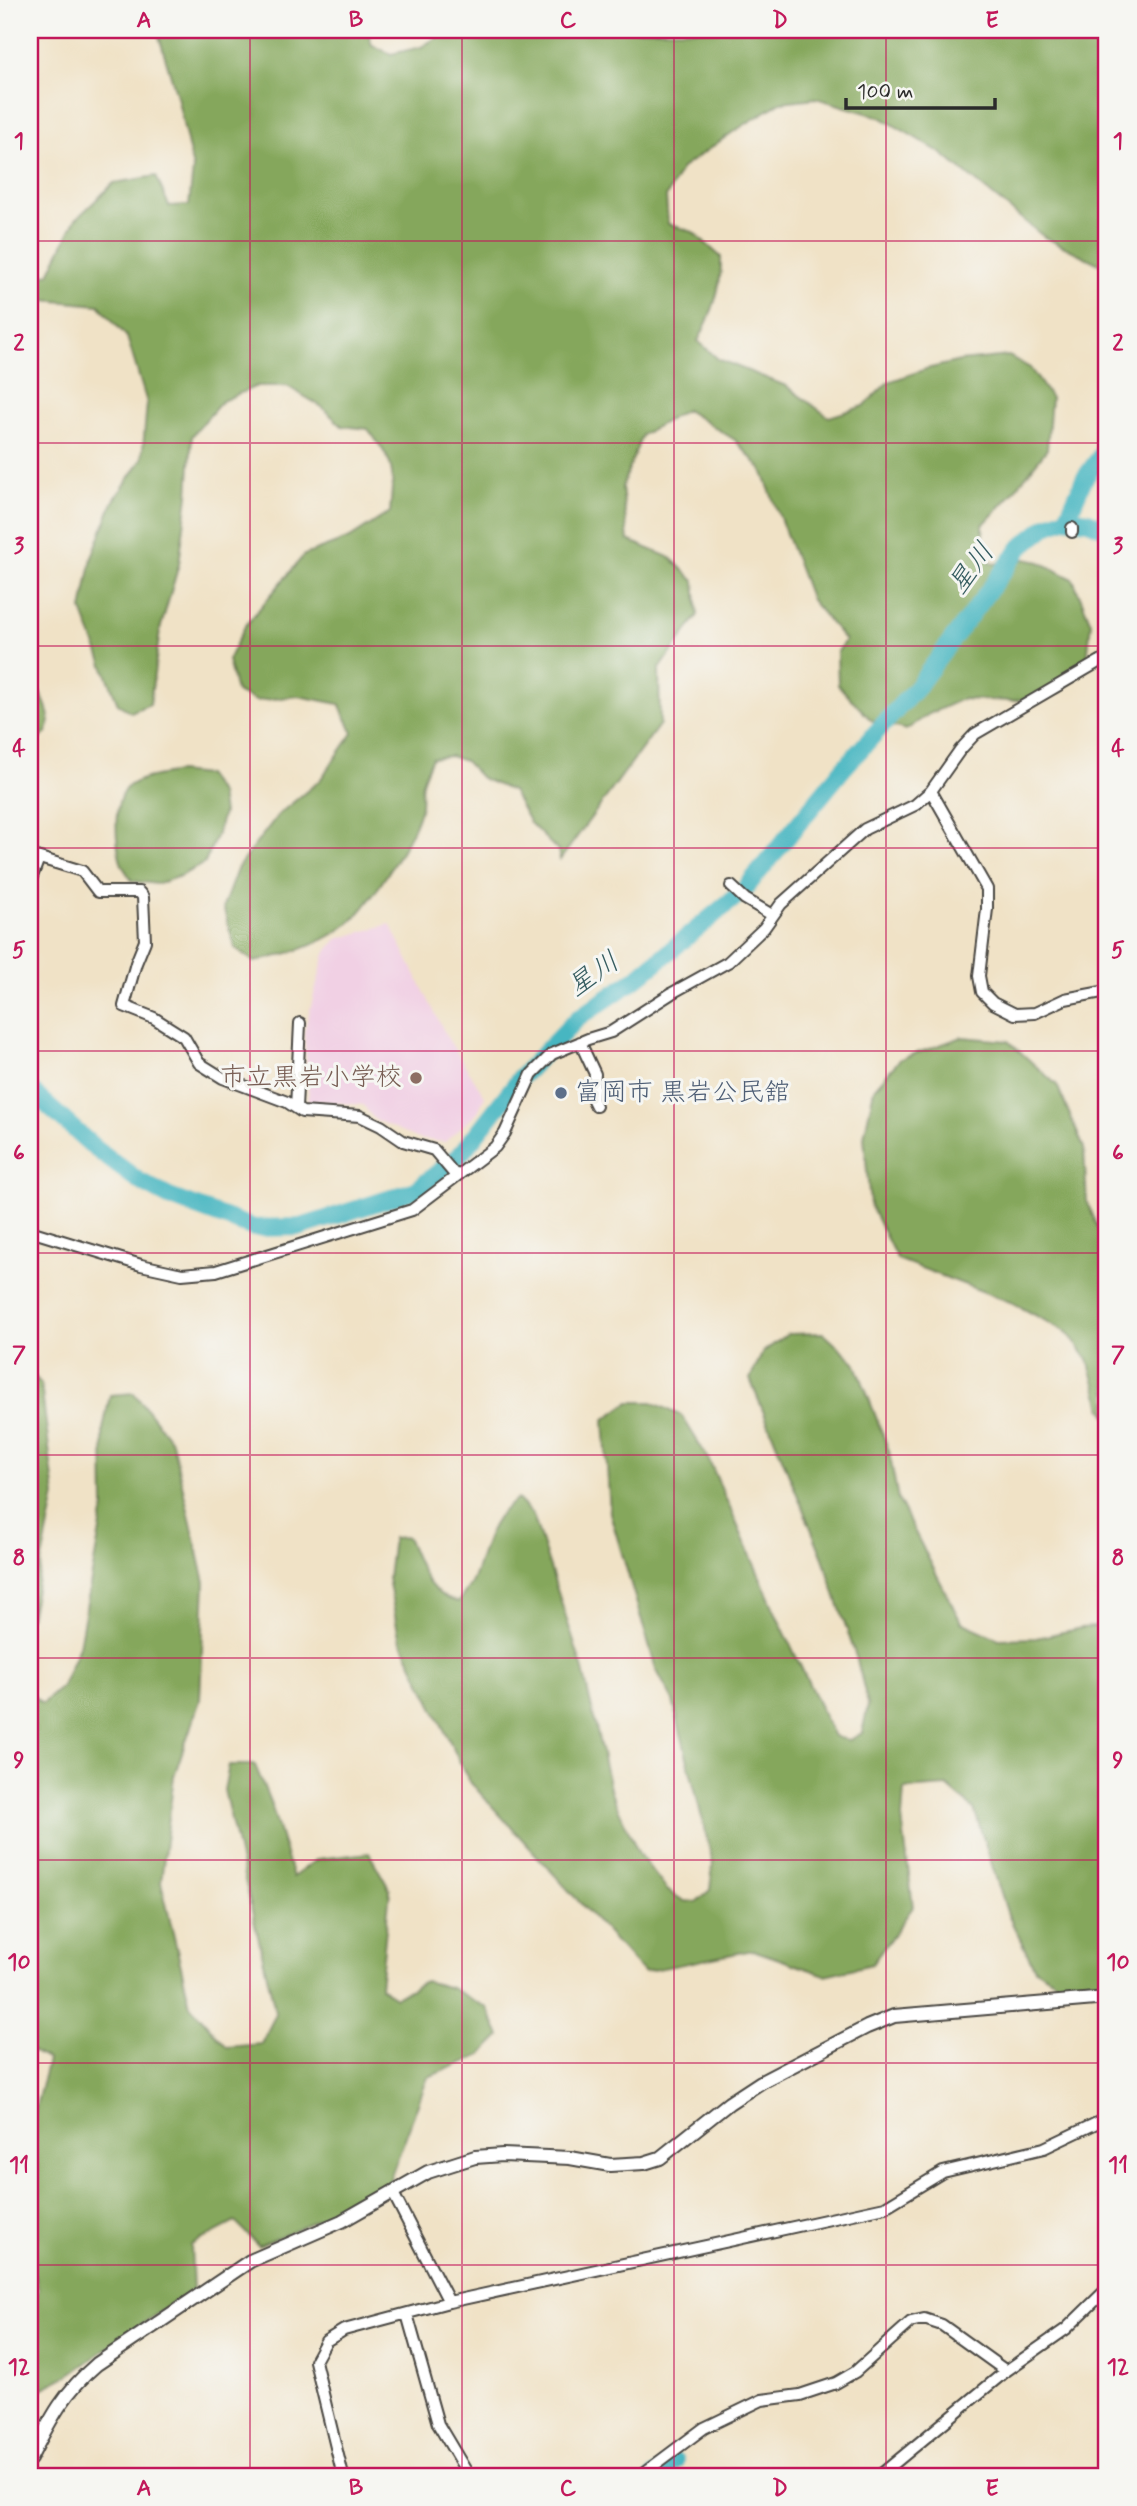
<svg xmlns="http://www.w3.org/2000/svg" width="1137" height="2506" font-family="Mynerve,'Klee One',sans-serif">
	<rect width="100%" height="100%" fill="#f6f6f2"/>
	<filter id="ink" filterUnits="userSpaceOnUse"><feTurbulence type="fractalNoise" baseFrequency=".0143" numOctaves="2"/><feDisplacementMap in="SourceGraphic" scale="14" xChannelSelector="R" yChannelSelector="G"/><feConvolveMatrix kernelMatrix="1 2 1 2 8 2 1 2 1" color-interpolation-filters="sRGB"/></filter>
	<filter id="wash" filterUnits="userSpaceOnUse"><feTurbulence type="fractalNoise" baseFrequency=".00686" numOctaves="4" result="noise"/><feDisplacementMap in="SourceGraphic" scale="28" xChannelSelector="R" yChannelSelector="G"/><feGaussianBlur stdDeviation="1.57" result="paint"/><feColorMatrix in="noise" values="0 0 0 0 0 0 0 0 0 0 0 0 0 0 0 0 0 1.4 0 .05"/><feComposite in="paint" operator="in"/></filter>
	<g filter="url(#wash)">
		<rect width="100%" height="100%" fill="#f0e2c6"/>
		<path fill="#f1d0e4" d="M390,924L448,1039L485,1096L478,1112L445,1142L419,1139L374,1119L363,1105L309,1100L304,1032L325,954L337,939Z"/>
		<path fill="#85a75c" stroke="#586944" stroke-width="2" d="M157,30H367L372,45L391,54L421,47L449,30H1017C1029,38 1061,45 1076,40C1087,37 1096,30 1107,30V268L1044,237L941,153L880,117L816,98L781,102L733,132L682,168L666,197L668,224L693,232L721,257C722,288 712,314 698,341L718,359L786,386L829,417L864,406L888,382L926,369L960,361L1009,356L1030,368L1051,398L1047,449L1010,496L983,525L984,557L994,564L1025,559L1040,562L1073,579L1091,623L1086,670L1059,692L1013,701L962,699L929,714L906,730L871,720L838,685L837,653L845,640L811,600L762,470L735,440L686,410L642,435L622,487L628,540L671,558L695,582L698,615L659,670L660,724L560,860L558,851L530,823L512,791L481,778L465,761L450,756L432,758C429,766 424,775 422,783C420,792 423,801 420,810C412,839 368,910 344,927C318,946 285,955 254,962L235,948L223,907L238,867L278,815L320,780L353,733L339,704L298,696L256,701L236,692L228,660L245,626L304,555L350,538L390,512C394,466 396,467 368,429L342,426L322,407L287,386H257L222,401L192,436L188,496L179,564L160,630L150,704L131,712L118,704L82,610L92,557L113,502L142,459L147,403L127,337L99,305L43,300L30,302V278L49,274L75,220L114,183L156,176L169,206L189,205L193,169L177,96Z
			M30,678C40,691 58,720 44,735C41,739 34,742 30,745Z
			M178,772L206,775L220,794L223,813L217,834L205,863L180,876L157,884L132,881C129,875 123,869 121,862C116,843 111,797 130,785C145,776 162,775 178,772Z
			M962,1037L1008,1041L1057,1085L1084,1148L1087,1202L1103,1239L1107,1242V1416L1102,1407L1088,1360L1068,1333L1013,1303L897,1259L870,1205L864,1137L874,1089L900,1059Z
			M823,1333L855,1362L889,1451L898,1499L961,1622L999,1639L1036,1638L1081,1628L1107,1626V1987L1069,1989L1035,1969L1008,1915L974,1809L947,1786L904,1789L902,1818L913,1907L872,1964L825,1975L753,1950L643,1972L469,1781L399,1637L388,1578L393,1538L407,1537C419,1564 426,1595 458,1602C463,1595 470,1587 473,1579C485,1549 487,1518 518,1499L533,1515L583,1670L611,1793L639,1854L667,1890L684,1901L696,1902L710,1890L713,1863L673,1701L656,1669L610,1513L604,1420L629,1402H652L682,1416L709,1460L777,1616L834,1737L850,1740L862,1733L868,1705L857,1660L823,1558L750,1379L763,1352L788,1334Z
			M30,1371L41,1384L55,1496L30,1618Z
			M134,1393L172,1442L205,1582L200,1700L174,1776L161,1882L190,2005L227,2047L261,2044L276,2014L224,1790L229,1765H255L271,1804L293,1877L317,1859L369,1853L390,1890L380,1987L396,1997L425,1981L451,1988L487,2008L500,2036L480,2056L428,2077L387,2187L259,2246L235,2222L191,2245L193,2289L69,2375L30,2395V2305L39,2290L30,2257V2130L48,2060L30,2050V1693L42,1704L62,1686L79,1646L104,1508L103,1429L110,1395Z"/>
		<g fill="none" stroke-linecap="round" stroke-linejoin="round">
			<path stroke="#47b6c1" stroke-width="18" d="M1067,518L1084,479L1107,447
				M30,1090L96,1149L139,1181L169,1197L254,1228L301,1227L416,1190L460,1155L521,1077L577,1019L637,978L744,890L843,769L917,687L1021,547L1048,525L1067,518L1088,521L1107,529
				M655,2476L675,2462"/>
		</g>
	</g>
	<g filter="url(#ink)">
		<g fill="none" stroke-linecap="round" stroke-linejoin="round">
			<defs>
				<path id="minor" d="M1072,528V532
					M931,791L987,889V909L979,976L982,992L993,1003L1015,1014L1035,1013L1065,999L1107,991
					M30,855L82,871L98,892H139L143,897L145,941L136,963L124,1006L154,1018L184,1037L199,1063L223,1078L287,1102L302,1112L360,1116L381,1126L403,1141L434,1150L456,1176
					M30,882L39,858
					M731,886L745,899L772,915
					M580,1042L595,1074L593,1100L596,1106
					M296,1108L300,1023
					M30,1231L141,1265L182,1274L216,1271L412,1210L495,1147L505,1133L532,1074L552,1054L588,1039L611,1032L672,993L728,962L764,928L781,904L865,829L915,805L931,791L960,750L975,734L1107,657
					M393,2193L449,2302
					M407,2314L438,2424L469,2476
					M343,2476L315,2361L326,2341L344,2330L449,2302L885,2207L943,2172L1044,2148L1107,2118
					M640,2476L704,2428L762,2400L800,2395L836,2383L855,2372L911,2322L924,2319L942,2325L1006,2371
					M879,2476L1006,2371L1066,2329L1107,2289"/>
				<path id="tertiary" d="M30,2459C50,2420 63,2393 97,2364L250,2261L342,2221L428,2172L475,2157L503,2155L570,2158L610,2165L644,2163L660,2158L729,2103L761,2082L867,2027L894,2016L1107,1998"/>
			</defs>
			<use href="#minor" stroke="#494642" stroke-width="14"/>
			<use href="#tertiary" stroke="#494642" stroke-width="16"/>
			<use href="#minor" stroke="#fff" stroke-width="10"/>
			<use href="#tertiary" stroke="#fff" stroke-width="12"/>
		</g>
	</g>
	<path fill="none" stroke="#c2185b" stroke-width="2" stroke-opacity="0.55" d="M250,30V2476M462,30V2476M674,30V2476M886,30V2476M30,241H1107M30,443H1107M30,646H1107M30,848H1107M30,1051H1107M30,1253H1107M30,1455H1107M30,1658H1107M30,1860H1107M30,2063H1107M30,2265H1107"/>
	<circle fill="#8d6e63" stroke="#f6f6f2" stroke-width="2.5" cx="416" cy="1078" r="7"/>
	<circle fill="#5c6f8a" stroke="#f6f6f2" stroke-width="2.5" cx="561" cy="1093" r="7"/>
	<g text-anchor="middle" dominant-baseline="central" stroke-width="6" stroke-linejoin="round" paint-order="stroke">
		<g font-size="26" fill="#785e54" stroke="#f6f6f2" text-anchor="end">
			<text x="402" y="1078">市立黒岩小学校</text>
		</g>
		<g font-size="26" fill="#4e5e75" stroke="#f6f6f2" text-anchor="start">
			<text x="575" y="1093">富岡市 黒岩公民舘</text>
		</g>
		<g font-size="28" font-style="italic" fill="#355c60" stroke="#f6f6f2">
			<text transform="translate(972 569) rotate(-53)">星川</text>
			<text transform="translate(594 975) rotate(-35)">星川</text>
		</g>
	</g>
	<rect width="1137" height="2506" fill="none" stroke="#f6f6f2" stroke-width="77"/>
	<path d="M846 98v10h149v-10" fill="none" stroke="#2b2b2b" stroke-width="3.5"/>
	<text x="857" y="98" font-size="21" fill="#2b2b2b" stroke="#f6f6f2" stroke-width="5" paint-order="stroke">100 m</text>
	<rect x="38" y="38" width="1060" height="2430" fill="none" stroke="#c2185b" stroke-width="2.5"/>
	<g font-size="23" text-anchor="middle" font-weight="bold" fill="#c2185b">
		<text x="144" y="27">A</text>
		<text x="356" y="27">B</text>
		<text x="568" y="27">C</text>
		<text x="780" y="27">D</text>
		<text x="992" y="27">E</text>
		<text x="19" y="148">1</text>
		<text x="1118" y="148">1</text>
		<text x="19" y="350">2</text>
		<text x="1118" y="350">2</text>
		<text x="19" y="553">3</text>
		<text x="1118" y="553">3</text>
		<text x="19" y="755">4</text>
		<text x="1118" y="755">4</text>
		<text x="19" y="957">5</text>
		<text x="1118" y="957">5</text>
		<text x="19" y="1160">6</text>
		<text x="1118" y="1160">6</text>
		<text x="19" y="1362">7</text>
		<text x="1118" y="1362">7</text>
		<text x="19" y="1565">8</text>
		<text x="1118" y="1565">8</text>
		<text x="19" y="1767">9</text>
		<text x="1118" y="1767">9</text>
		<text x="19" y="1969">10</text>
		<text x="1118" y="1969">10</text>
		<text x="19" y="2172">11</text>
		<text x="1118" y="2172">11</text>
		<text x="19" y="2374">12</text>
		<text x="1118" y="2374">12</text>
		<text x="144" y="2495">A</text>
		<text x="356" y="2495">B</text>
		<text x="568" y="2495">C</text>
		<text x="780" y="2495">D</text>
		<text x="992" y="2495">E</text>
	</g>
</svg>
